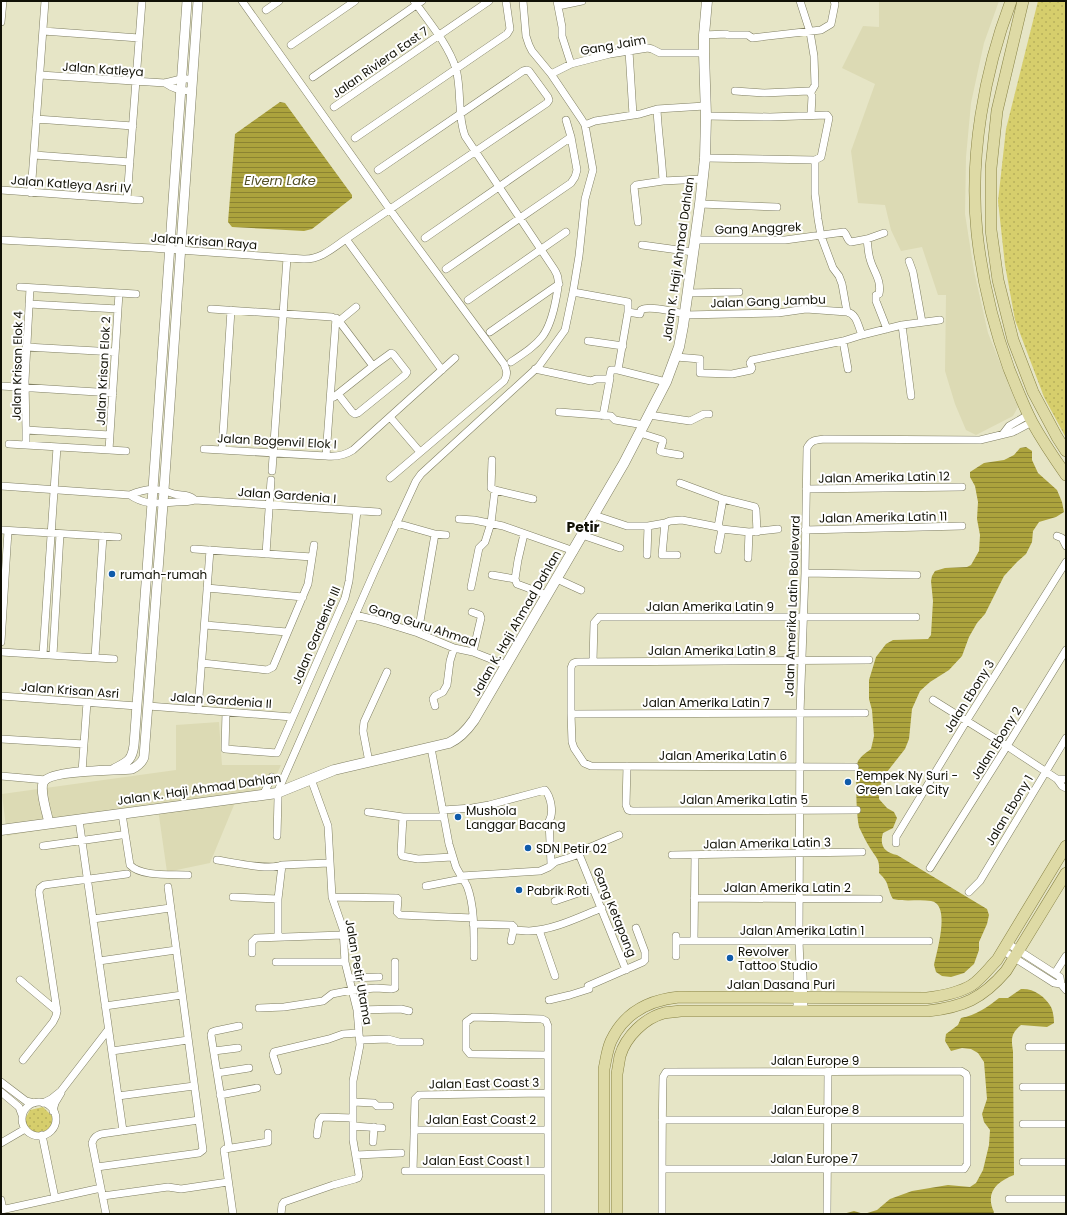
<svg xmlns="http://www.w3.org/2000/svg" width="1067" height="1215" font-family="Poppins,sans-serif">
	<defs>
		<pattern id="grass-dots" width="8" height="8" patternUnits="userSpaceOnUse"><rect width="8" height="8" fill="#d6ce6c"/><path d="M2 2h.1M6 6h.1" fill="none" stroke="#b7b05c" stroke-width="1.8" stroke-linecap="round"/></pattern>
		<pattern id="water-rules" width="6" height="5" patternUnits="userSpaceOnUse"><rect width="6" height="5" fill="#aca33d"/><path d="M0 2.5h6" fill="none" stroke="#8b8331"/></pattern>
	</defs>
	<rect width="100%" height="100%" fill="#e6e5c6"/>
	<path fill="#dcdab4" d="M879,1H999L984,43L971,103L966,157L965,214L974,271L988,333L1018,407L1013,416L976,435L966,430L955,404L945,371L946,295H938L922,247L901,251L891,230L885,205L858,203L851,151L875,84L842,68L863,26L879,27Z
		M219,722L222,765H281L267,796L234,805L210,863L167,872L158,809L7,836L2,794L176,770V725Z"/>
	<path fill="url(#grass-dots)" d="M1038,1H1066V438L1044,397L1015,320L1005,265L998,201L1006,129Z
		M43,1107L52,1116V1129L43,1136L30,1133L24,1121L30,1110Z"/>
	<path fill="url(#water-rules)" d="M280,102L285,103L352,195V198L312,229L304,231L232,227L228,222L235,134Z
		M1026,447L1032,451V460L1038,473L1057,490L1062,502L1064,512L1056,517L1039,522L1033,531L1032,542L1026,554L1017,562L1004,576L985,614L977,623L969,637L962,656L949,670L930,682L920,691L912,709L909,739L905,749L883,777L879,790V799L887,808L894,812L897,818L893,828L883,833C879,846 885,853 897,855L987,909L989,915L987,924L979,942V950L974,964L964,973L951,977L942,976L936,972L934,965C937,951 951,904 931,901C919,899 906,902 893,899C890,894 890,892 888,887C887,881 883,877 879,873C880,859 877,859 870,848C866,842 863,835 860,829C856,822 855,768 858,761C861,756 867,752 871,749L874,736L872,710L869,699V680L876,657L886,644L893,640L928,639L931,635L933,601L931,581L932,576L935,571L945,568L967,567L971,565L979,551L980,535L977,519L978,502L975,486L970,477V472L984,463L1004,460L1014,455L1020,448Z
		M1021,989C1033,988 1045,996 1051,1007C1053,1011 1054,1018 1054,1023L1047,1027L1021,1025C1011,1033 1011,1039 1013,1051L1014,1175C996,1182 985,1193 994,1212L993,1214H843L854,1211L864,1214L877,1210L890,1199L912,1191L948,1185L970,1187L976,1183L983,1170L989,1145L990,1130L984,1122L982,1114L987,1099L984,1062L978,1053L971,1049L962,1048L951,1051L945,1041L946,1034L958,1025L961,1018C976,1015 988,1007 999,998H1008Z"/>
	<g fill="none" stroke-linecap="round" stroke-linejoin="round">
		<defs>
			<path id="minor" d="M242,1L396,218L504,364C507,371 508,374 504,381L390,478
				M414,1C429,22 448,44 456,69C462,91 457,115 465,136L554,269C561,279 558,287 556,299C549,336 541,342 511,362
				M557,1L562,27V36L571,64
				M800,1L810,32L814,56L815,85L811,92
				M558,6L582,1
				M266,10L279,1
				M1,22L3,1
				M43,31L139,38
				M704,35L726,34L728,35H748L752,38L821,30L831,24L835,4L834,1
				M291,45L355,1
				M629,51L633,115
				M551,74L571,64L610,54L648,48L652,49L660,53H704
				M40,75L165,83L181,79H192
				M313,77L422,1
				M165,83C174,89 180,91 191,91
				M735,91L764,93L809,91L812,96L811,115
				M334,107L489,1
				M657,109C658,133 662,157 663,181
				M706,116L770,117L827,115L829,118L821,157L815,160
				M36,119L133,126
				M585,125L595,121L640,114L657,109L705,106
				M355,138L507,34L510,29L506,1
				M34,155L130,162
				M705,158L815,160
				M815,160V194L818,219L821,236L833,268L839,276L842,284L847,312
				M1,190L140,200
				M31,193L45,1
				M127,199L142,1
				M700,204L777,207
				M638,222L634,187L636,185L663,181L703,179
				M425,238L571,137
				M346,239L442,370
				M867,239C868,246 868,253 870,259C873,271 882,280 879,294L876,295V301L887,329
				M1,240L152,248L303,259C320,260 333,248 346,239L547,103L549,100L548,97L529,71L527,70L523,71L378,170
				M695,240H785L844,232C847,235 847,240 851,242L867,239L884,233
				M642,245L693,252
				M909,261L913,272L922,322
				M446,269L571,183L575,177L577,170L571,137L566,120
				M20,287L136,294
				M688,293L739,292
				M468,300L566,232
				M29,304L118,309
				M211,309L332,317L339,321L356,307
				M628,312L640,314L641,310C650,305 674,312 685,314
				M685,315L778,313L806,309L847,312C857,314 858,326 862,335
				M902,325L911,396
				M490,332L559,284
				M588,341L623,346
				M843,341L848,369
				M26,347L115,352
				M676,357L700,359V373L732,374L751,370L752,368L750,363L752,360L843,341L862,335L902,325L940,320
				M535,369L591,381L596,379H609L611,370H618L628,312V302L573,292
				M618,370L666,382
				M1,386L113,393
				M338,394L352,412L355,414L358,413L405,375L407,372L393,354L391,353L373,366L339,321
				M334,397L373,366
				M559,412L611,416L615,420L644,425
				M649,415L690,421L704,414H709
				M603,416L610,378
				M390,417L420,452
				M26,430L110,435
				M640,433L662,440L663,441L660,451L662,452L680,455
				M1003,434L1009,426L1028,415
				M9,444L126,451
				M26,445V430L25,381L30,288
				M204,449L326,456C336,457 344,456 353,450L455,358
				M109,450L119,293
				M222,450L231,310
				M326,456L336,318
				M492,460L491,488L495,490L533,499
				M272,471L287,258
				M680,483L723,499L718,527
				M1,486L130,495C146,506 159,503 176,502C183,502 189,502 195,500C188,494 183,496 174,494C171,493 168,492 165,491C153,488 141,490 130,495
				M806,489L962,487
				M723,499L755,507L756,510L757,532
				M195,500L378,512
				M594,515L627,526H648L665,523L670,521L682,520L718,527L722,529L749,532L778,529
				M459,519L474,520L503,526L574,551
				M396,523L435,534L446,535
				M665,523L662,555H677
				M1,530L118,537
				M805,530L962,526
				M582,535L620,548
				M1057,536L1062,538L1066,546
				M194,549L312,557
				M718,550L722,529
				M266,554L271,480
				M647,555L648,526
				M748,558L749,532
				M805,573L917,575
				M492,575L515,579L517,584L547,595
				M515,579L518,560L524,534
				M557,579L581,590
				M471,587L479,548L485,542L491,523L495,490
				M207,588L303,597
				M472,612L480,615L481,618L473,652
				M355,615L376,620L418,633L454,648L473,652L506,665
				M205,625L287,632
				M418,633L435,534
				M1,642L8,531
				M1,652L114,659
				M43,654L57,447
				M53,655L60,534
				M95,657L103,536
				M593,661L594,623L599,617H916
				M202,663L267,670L273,667L308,584L314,545
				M1,696L137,706
				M933,700L1007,746L1057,779L1062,786L1066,788
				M148,706L292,717
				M435,706L433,699L435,696L443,692L447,685L450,661L454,648
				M198,710L210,550
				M226,712L225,749L277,753L345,598L349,581L357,511
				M571,714L865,713
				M1,739L84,744
				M431,748L449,844L456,867L461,876L540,871L549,867L555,862L571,857L579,854L586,849L619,835
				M369,762L363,731L364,722L387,672
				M627,766L626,805L628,810L632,811L857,810
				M855,767L591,766L584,763L574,748L572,742L571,714V668C572,664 573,662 578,662L869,660
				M82,772L87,702
				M1,776L46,780
				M1057,779H1066
				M263,795L272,777
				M443,810L472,808L489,805L545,790C551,797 554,813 549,821L551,864
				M368,812L403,817H444
				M122,814L130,865C141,877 172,874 188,875
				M403,817L401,853L402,856L418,859L452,857
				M79,820L123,1131
				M277,836L278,798L277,793L375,570L416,481L421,474L539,366L565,330L573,292L579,256L585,199L593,170L585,125L582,120L551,74L532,51L529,45L526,36L523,1
				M896,843V837L967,720L1066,562
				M43,846L121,835
				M579,854L626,970
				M672,855L862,852
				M217,860C232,862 269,871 282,865L329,863
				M930,868L1007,746L1066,650
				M461,876C463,879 465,882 467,886C475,906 474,936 474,957
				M426,886L462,879
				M969,892L980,881L1066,738
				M233,897L278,899
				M332,897L397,898L398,899L397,912L400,915L473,918
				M694,898L879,899
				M555,901L593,888
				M93,919L170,908
				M473,924L512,925L514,927L511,941
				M513,930C518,930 524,931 529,931C554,930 579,917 602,908
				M539,930L555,976
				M676,936V956
				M278,937V899L282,865
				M676,941H929
				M694,941L695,855
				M1007,943L1060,977L1061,984L1066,990
				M1002,950L1054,983L1061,984
				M252,953V942L256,938L343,935
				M99,961L176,950
				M276,962H345
				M1057,970L1066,956
				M349,978L379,977
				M20,980L57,1011
				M549,1000L570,995L589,989L588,986L643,962L645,960V952L636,928
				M105,1006L182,995
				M259,1008L284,1007L323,1001L332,994L352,990L376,988L391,989L395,988V962
				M357,1010L401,1009L409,1011
				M797,1011V974L800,966
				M804,1011L803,974L800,966L799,941L800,713L805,573L807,448C811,440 815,440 824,439L980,440L1013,432L1032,422
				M360,1040L388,1039L399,1042H420
				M1029,1047H1066
				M112,1051L188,1040
				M214,1051L238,1048
				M23,1060L53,1022L56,1016L57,1011L39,892L40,888L44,885L127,874
				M278,1071L273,1055L274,1052L329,1039L343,1034L359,1033
				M217,1073L249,1068
				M1,1082L26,1101L34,1103
				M1023,1087H1066
				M1,1092L19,1107L22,1115
				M220,1095L257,1088
				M118,1096L194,1086
				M353,1102L374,1103L377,1106H390
				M22 1119a17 17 0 1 1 34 0a17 17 0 1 1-34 0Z
				M43,1103L51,1099L61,1091L108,1030
				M53,1111L55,1103L61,1093
				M662,1120H967
				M1023,1124H1066
				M353,1126L382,1128
				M414,1130H548
				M42,1135L55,1198
				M317,1135L319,1121L322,1117L353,1118
				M373,1142L374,1127
				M1,1143L25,1129
				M229,1148L211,1035L212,1032L215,1031L239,1026
				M356,1155L401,1153
				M1023,1162H1066
				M97,1167L199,1153L203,1150L168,887
				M405,1171H548
				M413,1171L415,1099L419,1095L548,1093
				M103,1196L168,1187L181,1189L228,1182
				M1009,1199H1066
				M1,1200L3,1210
				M1,1210L101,1188
				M106,1214L92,1143C94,1137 96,1136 101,1134L199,1120
				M233,1214L224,1150L225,1149L268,1142V1133
				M281,1214L282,1205L284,1202L333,1185L355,1179L358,1178L359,1175L353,1140V1081L360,1045L357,1010L345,962L343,929L332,897L328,826L311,779
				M548,1214V1026L546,1021L542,1019L473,1017L466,1022V1049L470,1054L548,1055
				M662,1214C662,1168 662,1122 663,1077L666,1072L961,1071L966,1074L967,1077V1164L964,1169H662
				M827,1214L828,1071"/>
			<path id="tertiary" d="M114,769C127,762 132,761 134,745L152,503L187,1
				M49,823C47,813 40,792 43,783C48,769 117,771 132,769C138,766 142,763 144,757L163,504L198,1"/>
			<path id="secondary" d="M1,830L277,793L334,770L449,743C460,738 467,730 474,720L624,463L666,382L679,347L683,326L700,204L705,158L706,116L704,53V35L707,1"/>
			<path id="primary" d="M1011,1C984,72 969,157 977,233C982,279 993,325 1009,369C1016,386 1023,405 1032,422C1042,440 1054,458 1066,475
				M1023,1L997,111L991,168V230L998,280L1013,340L1033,392L1057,437L1066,451
				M604,1214V1069C606,1060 607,1050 611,1041C624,1013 649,1000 679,997L927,998C942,996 959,993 972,985C982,978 989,968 997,960L1066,846
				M617,1214V1074C618,1068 619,1062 620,1056C626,1036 645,1018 664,1013C669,1012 675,1012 680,1011H928C963,1007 982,999 1006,971L1066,873"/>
		</defs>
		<use href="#minor" stroke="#7f7e62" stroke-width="8"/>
		<use href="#tertiary" stroke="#7f7e62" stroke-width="10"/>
		<use href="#secondary" stroke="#7f7e62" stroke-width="11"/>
		<use href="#primary" stroke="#888346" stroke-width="12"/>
		<use href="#minor" stroke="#fff" stroke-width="7"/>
		<use href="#tertiary" stroke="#fff" stroke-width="9"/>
		<use href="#secondary" stroke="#fff" stroke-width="10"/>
		<use href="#primary" stroke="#dedaa5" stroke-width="11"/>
	</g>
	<g fill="#105baa" stroke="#fff" stroke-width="1.5">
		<circle cx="112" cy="574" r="4"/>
		<circle cx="848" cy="782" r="4"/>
		<circle cx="458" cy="817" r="4"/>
		<circle cx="528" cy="848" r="4"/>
		<circle cx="519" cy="890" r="4"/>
		<circle cx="730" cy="958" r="4"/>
	</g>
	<g text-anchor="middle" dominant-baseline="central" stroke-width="4" stroke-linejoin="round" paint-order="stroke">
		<g font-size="12" fill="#111106" stroke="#fff">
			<text transform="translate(613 45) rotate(-10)">Gang Jaim</text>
			<text transform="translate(380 62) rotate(-35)">Jalan Riviera East 7</text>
			<text transform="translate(103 69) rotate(4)">Jalan Katleya</text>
			<text transform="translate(71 184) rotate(4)">Jalan Katleya Asri IV</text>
			<text transform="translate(758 228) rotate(-2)">Gang Anggrek</text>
			<text transform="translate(204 241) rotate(4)">Jalan Krisan Raya</text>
			<text transform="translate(678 259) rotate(-82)">Jalan K. Haji Ahmad Dahlan</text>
			<text transform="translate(768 301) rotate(-2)">Jalan Gang Jambu</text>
			<text transform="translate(17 366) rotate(-89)">Jalan Krisan Elok 4</text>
			<text transform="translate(103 371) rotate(-87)">Jalan Krisan Elok 2</text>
			<text transform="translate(277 441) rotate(3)">Jalan Bogenvil Elok I</text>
			<text transform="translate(884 477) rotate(-1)">Jalan Amerika Latin 12</text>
			<text transform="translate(287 495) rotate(4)">Jalan Gardenia I</text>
			<text transform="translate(883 517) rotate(-1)">Jalan Amerika Latin 11</text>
			<text x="710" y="606">Jalan Amerika Latin 9</text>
			<text transform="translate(792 606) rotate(-88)">Jalan Amerika Latin Boulevard</text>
			<text transform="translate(516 623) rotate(-60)">Jalan K. Haji Ahmad Dahlan</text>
			<text transform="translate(423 625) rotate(18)">Gang Guru Ahmad</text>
			<text transform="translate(316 635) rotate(-67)">Jalan Gardenia III</text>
			<text x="712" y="650">Jalan Amerika Latin 8</text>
			<text transform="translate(70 690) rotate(4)">Jalan Krisan Asri</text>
			<text transform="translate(969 696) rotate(-58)">Jalan Ebony 3</text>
			<text transform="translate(221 700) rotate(4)">Jalan Gardenia II</text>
			<text x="706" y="702">Jalan Amerika Latin 7</text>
			<text transform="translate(996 743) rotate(-58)">Jalan Ebony 2</text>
			<text x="723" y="755">Jalan Amerika Latin 6</text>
			<text transform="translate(199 789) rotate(-8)">Jalan K. Haji Ahmad Dahlan</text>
			<text x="744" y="799">Jalan Amerika Latin 5</text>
			<text transform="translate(1009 810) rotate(-59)">Jalan Ebony 1</text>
			<text transform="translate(767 843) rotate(-1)">Jalan Amerika Latin 3</text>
			<text x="787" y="887">Jalan Amerika Latin 2</text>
			<text transform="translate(615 912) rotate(68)">Gang Ketapang</text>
			<text x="802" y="930">Jalan Amerika Latin 1</text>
			<text transform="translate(359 972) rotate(80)">Jalan Petir Utama</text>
			<text x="781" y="984">Jalan Dasana Puri</text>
			<text x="815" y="1060">Jalan Europe 9</text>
			<text transform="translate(484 1083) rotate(-1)">Jalan East Coast 3</text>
			<text x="815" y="1109">Jalan Europe 8</text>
			<text x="481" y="1119">Jalan East Coast 2</text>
			<text x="814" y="1158">Jalan Europe 7</text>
			<text x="476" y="1160">Jalan East Coast 1</text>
		</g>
		<g font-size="12" fill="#111106" stroke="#fff" text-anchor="start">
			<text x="120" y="574">rumah-rumah</text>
			<text x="856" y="775">Pempek Ny Suri -<tspan x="856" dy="14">Green Lake City</tspan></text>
			<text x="466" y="810">Mushola<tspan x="466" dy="14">Langgar Bacang</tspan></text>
			<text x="536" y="848">SDN Petir 02</text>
			<text x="527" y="890">Pabrik Roti</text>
			<text x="738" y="951">Revolver<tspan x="738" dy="14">Tattoo Studio</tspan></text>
		</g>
		<g font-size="13" font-style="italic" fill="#545026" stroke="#fff">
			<text x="280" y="180">Elvern Lake</text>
		</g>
		<g font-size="14" font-weight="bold" fill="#111106" stroke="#fff">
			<text x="583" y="527">Petir</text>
		</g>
	</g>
	<rect width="1067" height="1215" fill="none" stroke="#111106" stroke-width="4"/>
</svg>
